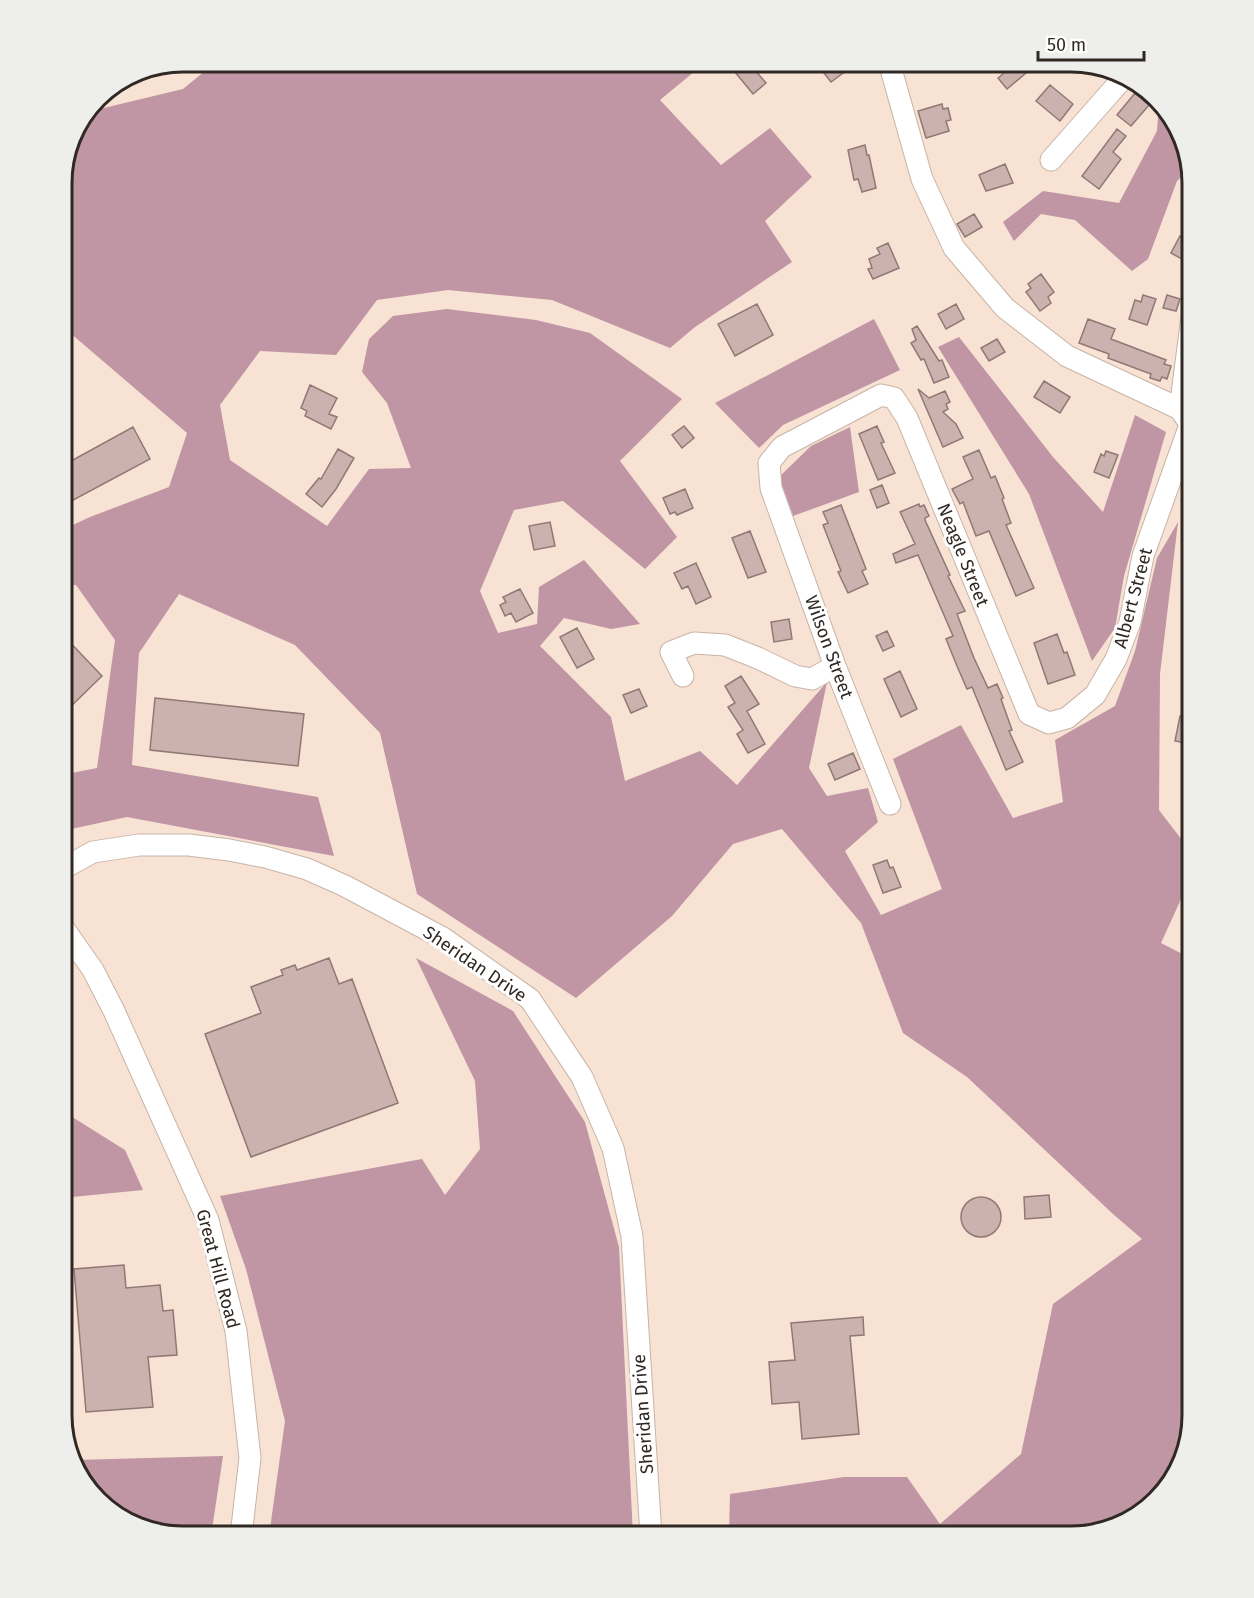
<svg xmlns="http://www.w3.org/2000/svg" width="1254" height="1598" font-family="'Fira Sans',sans-serif">
	<rect width="100%" height="100%" fill="#f7e2d4"/>
	<path fill="#c095a4" d="M216,62H706L660,100L721,165L770,128L812,177L765,221L792,262L695,327L670,348L552,300L448,290L377,300L336,355L260,351L220,405L230,460L327,526L369,469L411,468L387,403L362,372L369,339L393,316L447,309L536,320L590,333L682,399L620,461L677,537L645,569L563,501L514,510L480,591L498,633L537,624L539,587L584,560L640,624L611,629L564,618L540,646L611,717L625,781L700,751L737,785L827,682L809,768L827,796L868,788L878,822L845,851L881,915L942,889L893,759L961,725L1013,818L1063,802L1055,740L1115,706L1135,651L1157,558L1178,522L1160,674L1159,810L1192,853V875L1161,943L1192,959V1415L1176,1475L1138,1516L1071,1536H729L730,1494L844,1477H907L940,1524L1021,1454L1053,1304L1142,1239L1113,1214L967,1077L903,1033L861,923L782,829L733,844L672,916L576,998L417,894L380,733L295,645L179,594L139,653L132,765L318,797L334,856L127,817L62,831V775L97,768L115,640L76,585L62,586V530L90,517L169,487L187,433L62,326V175L74,130L87,112L183,89Z
		M1159,104L1172,116L1188,170L1177,181L1148,259L1132,271L1075,220L1041,214L1014,241L1003,222L1043,191L1119,203L1157,131Z
		M874,319L900,370L783,425L759,448L715,403Z
		M959,337L1053,457L1103,512L1135,415L1166,432L1124,576L1115,628L1092,661L1029,494L938,347Z
		M850,427L859,492L793,516L779,477L811,446Z
		M416,958L513,1011L585,1122L619,1247L633,1536H269L285,1421L246,1269L220,1196L422,1159L445,1195L480,1149L475,1081Z
		M62,1115H69L125,1150L143,1190L62,1198Z
		M223,1456L211,1536H183L123,1520L82,1482L75,1460Z"/>
	<path fill="#ccb2af" stroke="#907875" stroke-width="1.5" d="M748,62L766,83L753,94L735,72Z
		M828,62H858L831,82L820,68Z
		M1017,62L1026,73L1007,89L998,78Z
		M1050,85L1073,104L1060,121L1036,101Z
		M1135,93L1149,105L1131,126L1117,115Z
		M942,104L943,109L948,108L951,120L946,121L949,131L926,138L918,111Z
		M1117,129L1126,136L1113,152L1121,159L1099,189L1082,176Z
		M865,145L867,155H869L876,188L862,192L858,179L854,180L848,150Z
		M1005,164L1013,183L986,191L979,175Z
		M974,214L982,227L965,237L957,224Z
		M1180,236L1192,242V256L1189,263L1171,253Z
		M888,243L899,268L873,279L868,269L872,268L869,259L880,254L877,248Z
		M1041,274L1054,292L1048,297L1051,303L1040,311L1026,292L1031,288L1028,284Z
		M1143,295L1156,299L1147,325L1129,319L1135,300L1141,302Z
		M1167,295L1180,299L1176,311L1163,308Z
		M757,304L773,335L735,356L718,324Z
		M956,304L964,319L946,329L938,314Z
		M1088,319L1115,329L1111,339L1166,360L1164,364L1171,366L1167,379L1162,377L1160,381L1150,378L1151,374L1108,358L1109,354L1079,343Z
		M917,326L939,361L942,360L949,377L934,383L924,359L921,360L911,343L916,340L912,329Z
		M997,339L1005,352L989,361L981,348Z
		M1044,381L1070,397L1060,413L1034,397Z
		M310,385L337,398L329,414L337,417L331,429L305,416L307,411L301,408Z
		M918,389L929,398L945,391L950,402L946,404L948,409L943,412L956,424L963,438L943,447Z
		M684,426L694,438L682,448L672,435Z
		M877,426L884,442L881,443L895,473L878,480L859,434Z
		M133,427L150,459L62,506V466Z
		M338,449L354,458L336,489L322,507L306,494L319,478L321,479Z
		M979,450L991,478L995,476L1004,498L1002,499L1011,523L1006,525L1034,588L1016,596L989,531L976,536L963,502L960,504L952,489L973,479L963,457Z
		M1106,451L1118,455L1109,478L1094,472L1101,454L1104,456Z
		M882,485L889,503L877,508L870,490Z
		M685,489L693,508L677,515L675,512L670,514L663,498Z
		M919,504L920,507L924,505L929,516L925,518V520L950,575L948,576L965,611L957,614L974,658L988,688L997,684L1003,698L1001,699L1012,730L1009,731L1023,762L1006,770L972,687L967,689L957,666L946,639L953,636L918,555L896,563L893,554L915,544L900,512Z
		M841,505L866,569L862,571L868,584L848,593L838,572L841,571L823,525L828,523L823,512Z
		M550,522L555,546L534,550L529,526Z
		M750,531L766,572L748,578L732,538Z
		M696,563L711,597L696,604L688,586L682,589L674,573Z
		M520,589L533,613L516,622L511,613L505,616L500,605L506,602L503,597Z
		M789,619L792,639L774,642L771,622Z
		M577,628L594,659L577,668L560,637Z
		M887,631L894,646L883,651L876,636Z
		M62,634L102,676L62,715Z
		M1057,634L1064,653L1067,652L1075,675L1048,684L1034,643Z
		M900,671L917,709L901,717L884,679Z
		M741,676L759,704L747,711L765,744L748,753L737,734L743,730L728,707L735,703L725,686Z
		M639,689L647,706L631,713L623,695Z
		M155,698L304,714L298,766L150,750Z
		M1180,716L1192,718V744L1175,741Z
		M853,753L860,769L835,780L828,764Z
		M887,860L890,868L893,867L901,887L883,893L873,865Z
		M329,958L339,984L352,979L398,1103L251,1157L205,1034L261,1013L251,987L283,975L281,970L295,965L297,970Z
		M1049,1195L1051,1217L1025,1219L1024,1197Z
		M961 1217a20 20 0 1 1 40 0a20 20 0 1 1-40 0Z
		M124,1265L126,1288L160,1285L163,1311L173,1310L177,1355L148,1357L153,1407L86,1412L74,1269Z
		M863,1317L864,1335L850,1336L859,1434L802,1439L799,1402L772,1404L769,1362L795,1360L791,1323Z"/>
	<g fill="none" stroke-linecap="round" stroke-linejoin="round">
		<defs>
			<path id="minor" d="M889,62L922,179L954,248L1005,308L1067,356L1180,409L1192,427
				M1051,160L1125,76
				M1180,409L1192,317
				M683,676L671,652L694,643L725,645L758,658L795,676L812,679L835,666
				M890,804L835,666L771,488L769,463L782,447L881,395L894,398L907,418L1029,714L1049,723L1067,718L1095,695L1116,659L1130,622L1143,556L1190,425
				M62,869L93,852L139,845H189L229,850L265,857L307,869L345,886L443,938L530,999L582,1077L613,1148L632,1236L651,1536
				M62,926L93,970L114,1011L208,1220L236,1331L250,1458L241,1536"/>
		</defs>
		<use href="#minor" stroke="#c8b4a6" stroke-width="23"/>
		<use href="#minor" stroke="#fff" stroke-width="21"/>
	</g>
	<g text-anchor="middle" dominant-baseline="central" stroke-width="6" stroke-linejoin="round" paint-order="stroke">
		<g font-size="18" fill="#302923" stroke="#fff">
			<text transform="translate(963 555) rotate(68)">Neagle Street</text>
			<text transform="translate(1133 598) rotate(-75)">Albert Street</text>
			<text transform="translate(829 647) rotate(70)">Wilson Street</text>
			<text transform="translate(475 964) rotate(34)">Sheridan Drive</text>
			<text transform="translate(218 1269) rotate(75)">Great Hill Road</text>
			<text transform="translate(643 1414) rotate(-94)">Sheridan Drive</text>
		</g>
	</g>
	<path d="M0 0H1254V1598H0ZM183 72H1071A111 111 0 0 1 1182 183V1415A111 111 0 0 1 1071 1526H183A111 111 0 0 1 72 1415V183A111 111 0 0 1 183 72Z" fill="#eeeeed" fill-rule="evenodd"/>
	<path fill="none" stroke="#302923" stroke-width="3" d="M183 72H1071A111 111 0 0 1 1182 183V1415A111 111 0 0 1 1071 1526H183A111 111 0 0 1 72 1415V183A111 111 0 0 1 183 72Z"/>
	<path d="M1038 51v9h106v-9" fill="none" stroke="#302923" stroke-width="3"/>
	<text x="1047" y="51" font-size="18" fill="#302923" stroke="#ffffff" stroke-width="4.5" paint-order="stroke">50 m</text>
</svg>
